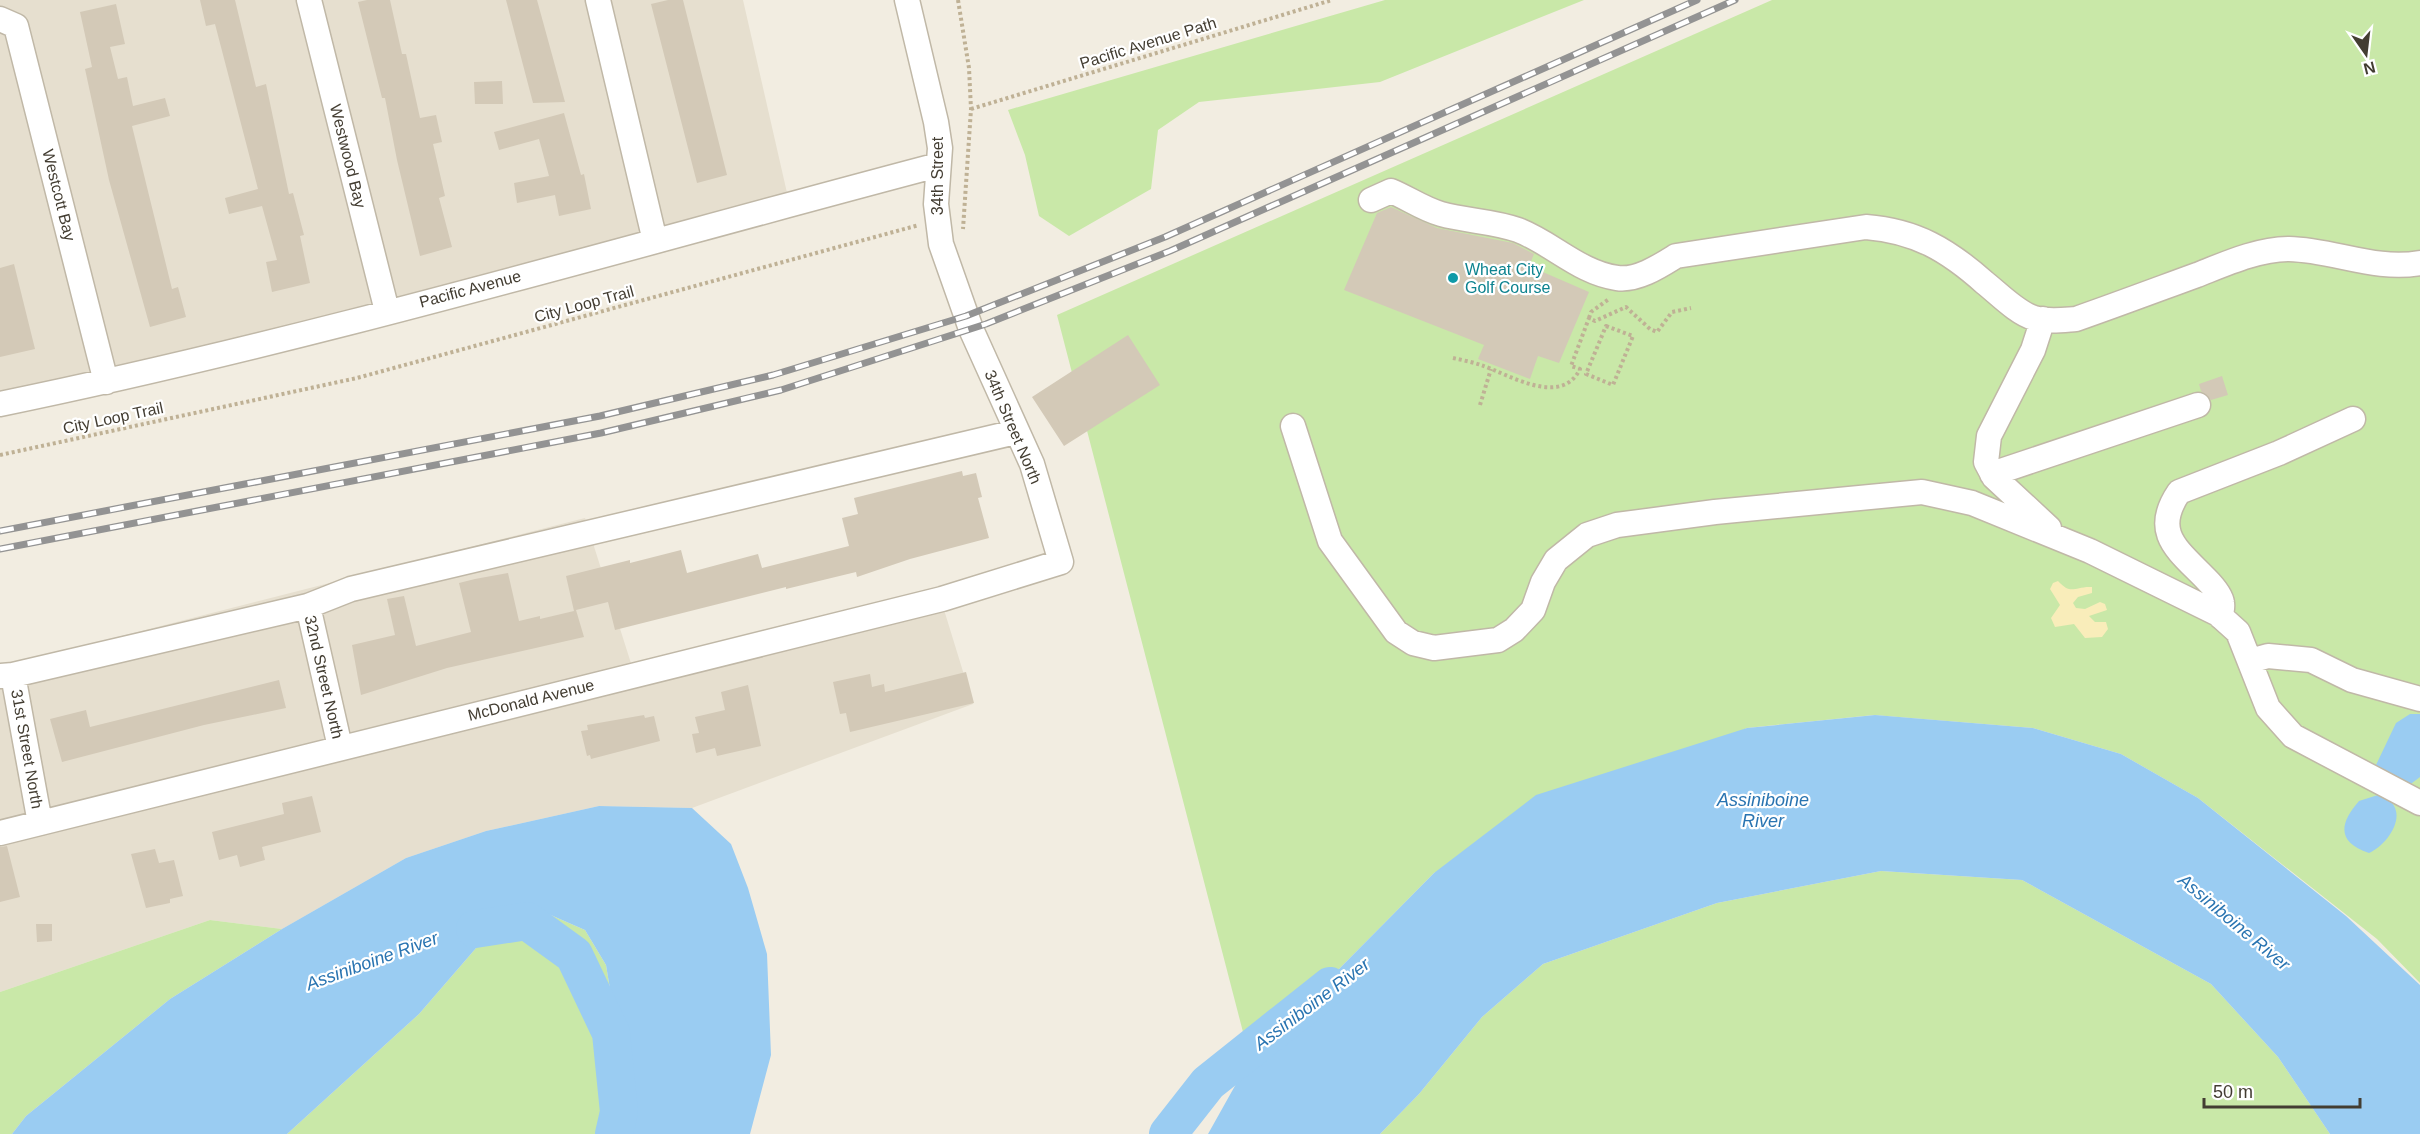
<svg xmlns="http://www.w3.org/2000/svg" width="2420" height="1134" font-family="Arial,sans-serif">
	<rect width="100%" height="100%" fill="#f2ede1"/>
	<path fill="#e6dfcf" d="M0,0H743L790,206L0,404Z
		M585,518L635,676L941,600L973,704L692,808L599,806L486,831L406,858L282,929L210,920L0,992V667Z"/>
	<path fill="#c9e8a8" d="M1385,0H1584L1380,82L1199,102L1158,130L1151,189L1069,236L1039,216L1025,155L1008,110Z
		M1772,0H2420V983L2377,939L2198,798L2121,754L2033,728L1874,715L1747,728L1434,873L1250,1059L1057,315Z
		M1881,871L2022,880L2211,984L2278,1057L2330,1134H1380L1419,1094L1482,1017L1543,964L1717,903Z
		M546,913L585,930L606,965L619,1043L603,1134H287L419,1014L483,940Z
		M210,920L282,929L170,999L26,1116L12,1134H0V992Z"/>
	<path fill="#f9edba" d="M2058,581C2072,596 2074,586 2092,587V593L2078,597L2073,603L2076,608L2085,609L2100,602L2105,604L2107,610L2089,616L2095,622H2106L2108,629L2102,637L2085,638L2074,624L2055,627L2051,618L2060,605L2050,589L2053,583Z"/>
	<path fill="#9accf2" d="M2410,714H2420V777L2408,786L2382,773L2376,765L2396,723Z
		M1875,715L2033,728L2121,754L2198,798L2346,916L2420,985V1134H2330L2278,1057L2211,984L2022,880L1881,871L1717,903L1543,964L1482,1017L1419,1094L1380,1134H1208L1250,1059L1434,873L1536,795L1747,728Z
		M2378,795C2382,797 2388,799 2391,802C2407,818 2385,847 2369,853C2337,842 2339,824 2359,801Z
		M599,806L692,808L731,844L748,888L767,954L771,1055L750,1134H603L619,1043L606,965L585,930L546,913L483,940L419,1014L287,1134H12L26,1116L170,999L282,929L406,858L486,831Z"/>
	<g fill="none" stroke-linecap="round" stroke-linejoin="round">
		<path stroke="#9accf2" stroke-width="38" d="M475,929L527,921L574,955L611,1033L619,1112L614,1134
			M1168,1134L1208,1083L1330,986"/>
	</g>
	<path fill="#d3c9b7" d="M200,0H235L256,87L266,84L289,194L293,193L304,235L300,236L310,283L272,292L266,262L277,260L262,206L229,214L225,198L258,189L215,24L206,26Z
		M367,0H390L402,54H406L420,118L436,115L442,142L433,144L445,196L439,198L452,247L420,256L397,160L385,98H382L358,2Z
		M506,0H537L565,102L533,103Z
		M668,0H683L727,175L697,183L651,4Z
		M116,4L125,44L110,47L118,79L127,77L133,106L165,98L170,116L132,126L172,289L178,287L186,317L150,327L109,180L85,69L92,67L80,12Z
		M502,81L503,104H475L474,82Z
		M564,113L581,175L584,174L591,209L559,216L555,195L517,203L514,183L549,176L539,139L499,150L494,132Z
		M1391,207L1437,228L1513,243L1534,254L1529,266L1589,292L1559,363L1538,356L1530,379L1478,359L1484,345L1344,290L1377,213Z
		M14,264L35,349L0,357V268Z
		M1128,335L1160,385L1064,446L1032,397Z
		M2222,376L2228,395L2211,400L2201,391L2199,384Z
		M962,471L963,476L976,473L982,497L978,498L989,538L910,559L857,577L856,572L786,589V587L615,630L608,602L576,610L584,637L447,668L361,695L352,645L395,635L387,599L404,596L416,646L471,632L459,583L475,579L508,573L519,621L540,616V619L574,611L566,576L630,560V563L681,550L687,573L758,554L762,568L849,546L842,518L858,514L854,498Z
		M966,672L974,703L850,732L846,713L840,714L833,682L870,674L872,687L884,684L885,692Z
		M279,680L286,708L204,725L62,762L50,719L86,710L90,727Z
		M748,685L761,746L717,756L715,748L696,753L692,734L699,733L695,717L725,710L721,692Z
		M644,715L645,718L654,716L660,741L591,759L590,755L587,756L581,731L588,730L587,725Z
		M312,796L321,832L262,847L265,860L240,867L237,855L219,860L212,832L284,814L282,803Z
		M7,846L20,897L0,902V847Z
		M155,849L159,863L174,860L183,896L170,899V903L146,908L131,854Z
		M36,924H52V941L37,942Z"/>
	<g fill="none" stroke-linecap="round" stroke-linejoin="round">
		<defs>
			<path id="minor" d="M309,0L387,311
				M598,0L655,241
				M0,19L16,26L106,382
				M1371,200L1391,191C1408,198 1423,209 1441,214C1466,221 1493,221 1518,230C1552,243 1580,273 1617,278C1637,281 1660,266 1676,256L1866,227C1916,231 1948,250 1985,283C1999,294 2017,313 2034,318C2048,322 2062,320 2076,319C2116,305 2156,290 2197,275C2225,264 2258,249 2289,249C2334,250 2375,271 2420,263
				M2043,319L2033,350L1989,436L1986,462L1994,477L2049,528
				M0,404C316,339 627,247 938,165
				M1293,426L1330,541L1396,632L1413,643L1434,648L1498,640L1514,630L1533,610L1543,582L1556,560L1587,535L1617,525L1715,512L1922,492L1972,503L2090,551L2218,614L2238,632L2268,708L2293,736L2420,803
				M1992,474L2198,405
				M308,606L340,747
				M2221,617C2221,613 2223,607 2222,603C2221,595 2212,585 2206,579C2178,550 2151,533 2179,492L2279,453L2353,419
				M2250,661L2268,656L2311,660L2352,680L2420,699
				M13,675L40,823
				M0,676L13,675L308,606L351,589L1016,432
				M0,833L942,599L1061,562L1032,464L971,329L941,244L936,204L940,148L936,122L907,0"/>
		</defs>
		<use href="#minor" stroke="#c0b8a7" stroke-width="27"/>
		<path stroke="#bfb195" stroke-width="4" stroke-dasharray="3 3" stroke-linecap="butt" d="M958,0L969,68L971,109L963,229
			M971,109L1332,0
			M1589,318L1591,312L1609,299
			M1606,326L1633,336L1613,385L1586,374Z
			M1453,358C1462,360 1472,362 1481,365C1508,374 1561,408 1580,369L1571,366L1589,318L1595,321L1626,307L1650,329L1657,332L1672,312L1691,308
			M1480,405L1491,369
			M0,455L357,378L919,225"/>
		<use href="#minor" stroke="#fff" stroke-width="24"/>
		<defs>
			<path id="rail" d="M0,531L600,416L773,375L966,316L1165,237L1697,0
				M0,549L601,433L781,390L986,324L1170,251L1735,0"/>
		</defs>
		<use href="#rail" stroke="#939393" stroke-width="7"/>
		<use href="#rail" stroke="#fff" stroke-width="4.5" stroke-dasharray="14" stroke-linecap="butt"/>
	</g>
	<circle fill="#0f9aa8" stroke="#fff" stroke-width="2" cx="1453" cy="278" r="6"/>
	<g text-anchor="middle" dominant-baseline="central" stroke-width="4.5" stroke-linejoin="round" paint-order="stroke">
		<g font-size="16" fill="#433d32" stroke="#fff">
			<text transform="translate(1148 43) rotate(-17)">Pacific Avenue Path</text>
			<text transform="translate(348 156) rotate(76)">Westwood Bay</text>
			<text transform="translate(937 176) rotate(-90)">34th Street</text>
			<text transform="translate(59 195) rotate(76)">Westcott Bay</text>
			<text transform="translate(470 289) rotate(-15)">Pacific Avenue</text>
			<text transform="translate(584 304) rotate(-15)">City Loop Trail</text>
			<text transform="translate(113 418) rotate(-12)">City Loop Trail</text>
			<text transform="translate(1013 427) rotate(67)">34th Street North</text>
			<text transform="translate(324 677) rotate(77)">32nd Street North</text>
			<text transform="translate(531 700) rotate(-14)">McDonald Avenue</text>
			<text transform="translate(27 749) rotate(80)">31st Street North</text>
		</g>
		<g font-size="16" fill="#0d838f" stroke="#fff" text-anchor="start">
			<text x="1465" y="269">Wheat City<tspan x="1465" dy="18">Golf Course</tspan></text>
		</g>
		<g font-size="18" font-style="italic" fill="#2974b1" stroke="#fff">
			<text x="1763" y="800">Assiniboine<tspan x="1763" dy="21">River</tspan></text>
			<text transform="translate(2234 922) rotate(40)">Assiniboine River</text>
			<text transform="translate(372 961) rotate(-20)">Assiniboine River</text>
			<text transform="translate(1312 1004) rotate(-37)">Assiniboine River</text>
		</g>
	</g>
	<g transform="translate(2366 54) rotate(166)" stroke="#ffffff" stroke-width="4.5" paint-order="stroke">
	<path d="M0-4.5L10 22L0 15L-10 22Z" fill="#433d32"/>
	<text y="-9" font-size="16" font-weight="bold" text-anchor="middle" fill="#433d32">N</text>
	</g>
	<path d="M2204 1098v9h156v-9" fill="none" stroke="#433d32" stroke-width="3"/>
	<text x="2213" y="1098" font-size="18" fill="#433d32" stroke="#ffffff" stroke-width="4.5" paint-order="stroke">50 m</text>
</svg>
